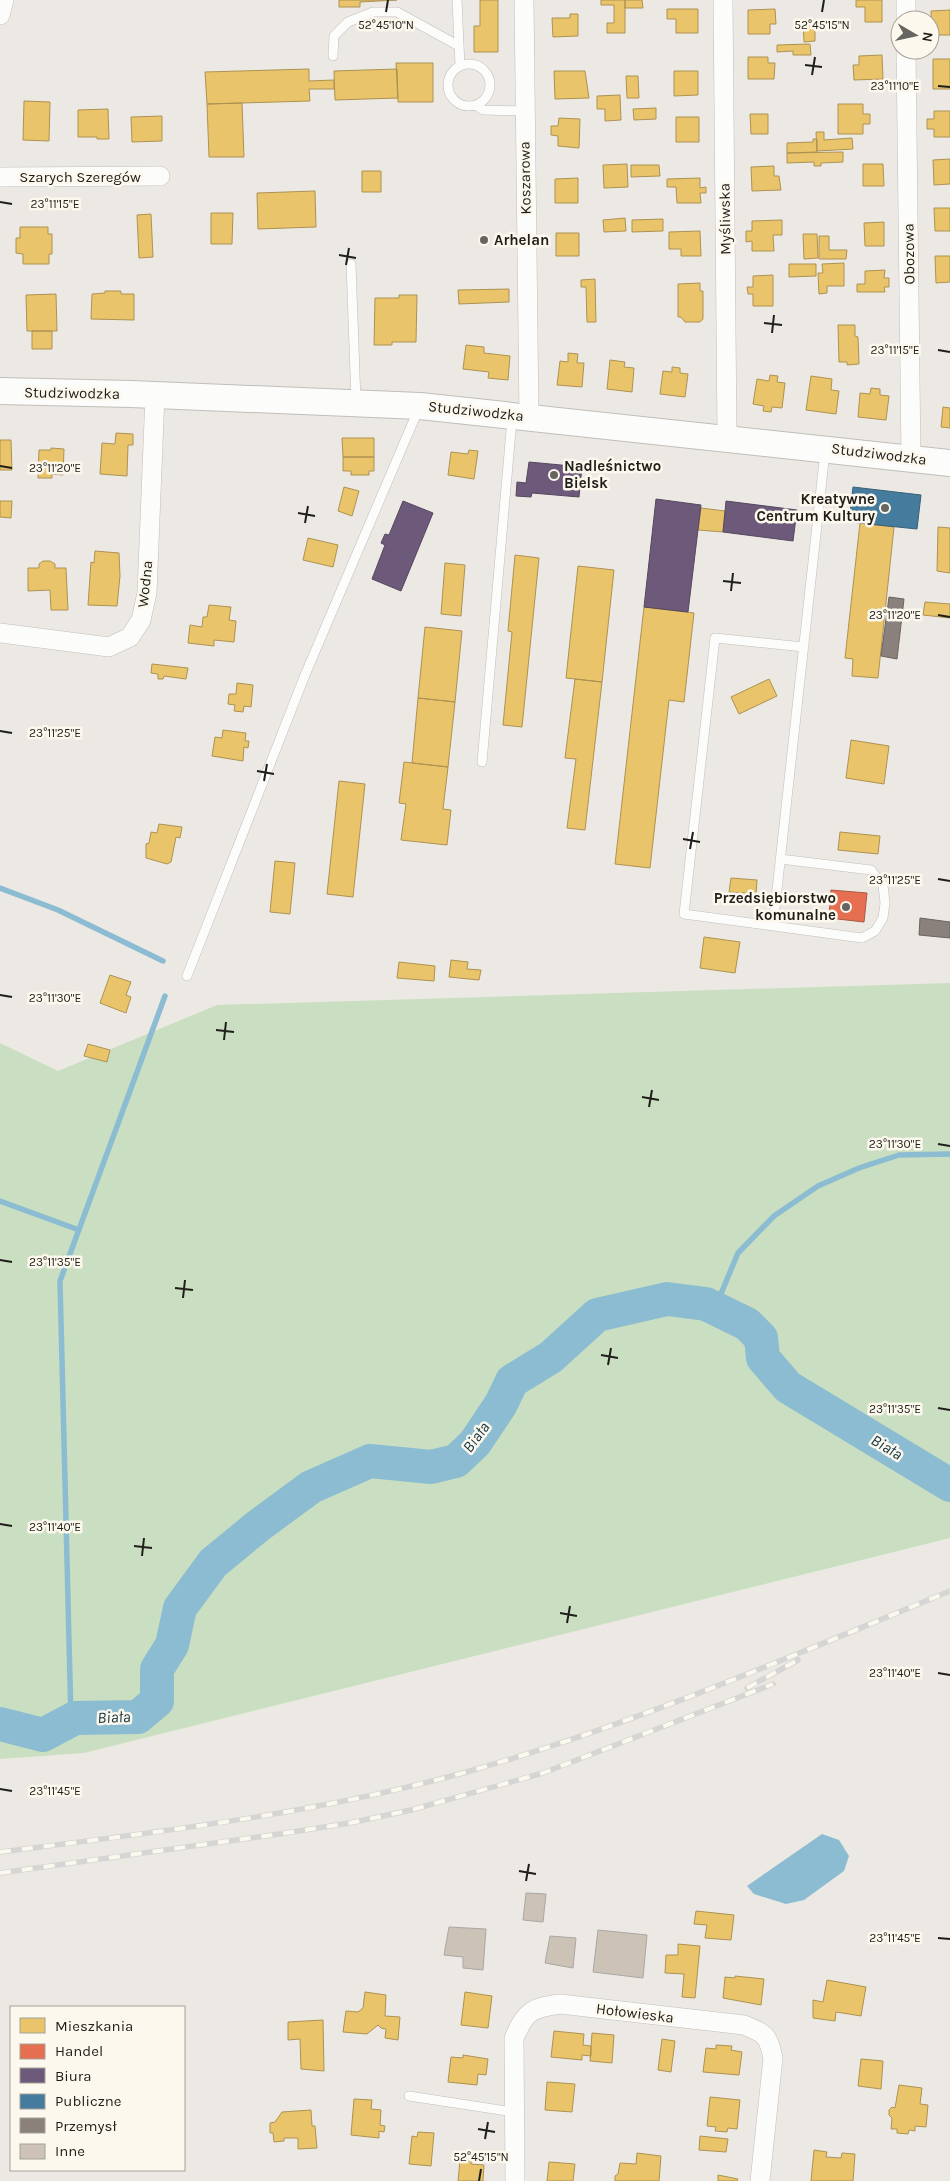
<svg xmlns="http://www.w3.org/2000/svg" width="950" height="2181" font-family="Karla,sans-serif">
	<rect width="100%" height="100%" fill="#ece9e4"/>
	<path fill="#cadfc1" d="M950,983V1538L84,1753L0,1759V1043L58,1071L217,1005Z"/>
	<path fill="#8cbcd1" d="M822,1834L839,1840L849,1856L844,1871L804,1900L786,1904L754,1894L747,1886Z"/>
	<path fill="#e9c46a" stroke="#ad9252" d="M339,0H397L360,2V7H339Z
		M480,0H498V52H474V26H480Z
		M601,0H625V33H607V23H614V5H601Z
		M625,0H642L643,8H625Z
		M856,0H882V22H865V7H856Z
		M667,9H698V33H676V19H667Z
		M775,9L776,24H770V34H748V10Z
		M950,10V35H932L931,11Z
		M570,14H578V36L553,37L552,18H570Z
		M803,20H815V41L804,42Z
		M810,44L811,55H793V51L777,52V45Z
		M882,55L883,79L854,80L853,65H859V56Z
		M748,57H768V63H775L774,79H748Z
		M933,59H950V89H933Z
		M396,63H433V102H398Z
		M309,69V81L334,80V89H309L310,101L207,104L205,72Z
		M397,69L398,98L335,100L334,71Z
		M554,71H585L589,98L555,99Z
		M674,71H698V95L674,96Z
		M626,76H638L639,98H627Z
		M620,95L621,120L605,121V109H597V96Z
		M24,101L50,102L49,141L23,140Z
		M242,103L244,157H209L207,104Z
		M838,104H863V114H870V124H863V134H838Z
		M656,108V119L634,120L633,109Z
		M108,109L109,139H97V137H78V110Z
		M934,111H950V137H934V129H927V119H934Z
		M750,114H768V134H751Z
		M162,116V141L132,142L131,117Z
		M676,117H699V142H676Z
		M559,118L580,119L579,148L558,146V136L551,135V126H558Z
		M816,132H824V140L852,138L853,149L817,151Z
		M813,139H817V152L787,153V143L813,142Z
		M843,152V162L821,163V166H814V162L787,163V153Z
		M950,159V184L934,185L933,160Z
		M627,164L628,187L604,188L603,165Z
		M863,164H883L884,186H863Z
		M631,165H659L660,176L631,177Z
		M774,166V176H779L781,190L752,191L751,167Z
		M362,171H381V192H362Z
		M578,178V203H555V179Z
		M700,178V188L706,187V193H700L701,203H677L676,187H667V179Z
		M315,191L316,227L258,229L257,193Z
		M934,208H950V231H935Z
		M211,213H233L232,244H211Z
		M151,214L153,257L139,258L137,215Z
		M625,218L626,231L604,232L603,220Z
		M663,219V231L632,232V220Z
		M782,220V235H773L774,251H752V241L746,242V231H752V221Z
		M884,222V246H865L864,223Z
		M20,227H48V234H52V254H49V264H23V254L16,253V238H20Z
		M700,231L701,256H681V249H669V232Z
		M556,233H579V256H556Z
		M803,234H817L818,258L804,259Z
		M819,236H829V250H847L846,259H819Z
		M935,256H950V282L936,283Z
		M844,263V286H827V293L819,294L818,273H823L822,264Z
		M789,264H816V276L789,277Z
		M885,270L884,278H889V287H884L885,292H857V284H865V271Z
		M773,275V306H753V294H748L747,287H753V276Z
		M595,279L596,322H587L586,287H581V280Z
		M700,283V291H703V319L700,322H685L681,317H678V284Z
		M509,289V302L459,304L458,290Z
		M105,291H121V294H134V320L91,319L92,294L105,293Z
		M56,294L57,331H27L26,295Z
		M399,295H417L416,342H392V345H374L375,298H399Z
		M838,325H855V336L858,337L859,364L847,365V362H839Z
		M32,331H52V349H32Z
		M466,345L484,347V353L510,356L508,380L488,378L489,372L463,369Z
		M568,353L578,354L577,363H584L582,387L557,385L560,361L568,362Z
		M610,360L625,362L624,367L634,368L632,392L607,389Z
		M672,367L680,368V373L688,374L685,397L660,394L663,371L672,372Z
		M770,375L778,376L777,382L785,383L782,408L772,407L771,412L763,411L764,406L753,404L757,379L769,381Z
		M811,376L832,379L831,390L839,391L836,414L806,410Z
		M871,388L880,389V395L889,396L886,420L858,417L860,393L870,394Z
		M943,407L950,408V428L941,427Z
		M116,433L133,434V445H128L127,476L100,474L102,443L115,444Z
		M342,438H374V457H343Z
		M0,440H11L12,470H0Z
		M51,448L64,449L63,475L52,474V478H38L39,450H51Z
		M469,450L478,451L474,479L448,475L451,452L468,454Z
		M343,457H374V471H369V475H351V471H343Z
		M344,487L359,491L352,516L338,511Z
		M0,501H12L11,518L0,517Z
		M701,508L725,511L723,532L698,530Z
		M860,523L894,527L878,678L852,676L853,659L845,658Z
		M938,527L950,528V573L937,571Z
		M308,538L338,545L333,567L303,560Z
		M95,551L119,553L120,576L117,606L88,605L91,562L94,563Z
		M515,555L539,558L522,727L503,725L512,632L508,631Z
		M43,561H50L55,564V568H66L68,610H51L50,590L28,591V568H39V564Z
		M445,563L465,565L461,616L441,614Z
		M578,566L614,570L602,682L566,678Z
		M925,602L950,604V618L923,615Z
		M209,605L231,607L229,620L236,621L234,642L214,640V646L188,643L190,625L202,627L203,617H207Z
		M644,607L694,613L684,702L669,700L650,868L615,864Z
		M425,627L462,631L455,702L418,698Z
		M152,664L188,668L186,679L164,676L163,679H158V674L151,673Z
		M575,679L602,682L585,830L567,828L576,759L565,758Z
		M769,679L777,696L739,714L731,697Z
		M237,683L253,685L251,707L244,706L243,712L234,711L235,705L228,704L229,694H236Z
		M418,698L455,702L448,767L412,763Z
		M223,730L246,733L245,741H249L248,748L244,747L243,761L212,756L215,737L222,738Z
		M851,740L889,746L884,784L846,778Z
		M404,762L448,767L443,809L451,810L447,845L401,840L406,804L399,803Z
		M339,781L365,784L353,897L327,894Z
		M159,824L182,827L180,838L176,837L171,862L167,864L146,858V844L149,843L151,832L157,833Z
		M840,832L880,836L878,854L838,850Z
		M275,861L295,863L290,914L270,912Z
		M731,878L757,880L756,894L729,892Z
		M704,937L740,942L735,973L700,968Z
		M451,960L468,962L467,969L481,970L479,980L449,977Z
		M399,962L435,966L434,981L397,978Z
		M110,975L131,982L126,995L131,997L126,1013L100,1003Z
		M88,1044L110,1050L107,1062L84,1056Z
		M696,1911L734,1915L731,1940L705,1938L707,1925L694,1924Z
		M678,1944L700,1946L695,1998L682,1997L684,1974L665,1973L666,1955H678Z
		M735,1976L764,1979L761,2005L723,1998L725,1977L735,1978Z
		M827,1980L866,1987L861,2016L836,2012L835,2021L813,2018V2000L823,2002Z
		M365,1992L386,1995L385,2016L400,2017L398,2040L385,2038L386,2029L381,2028L378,2025L367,2034L343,2032L346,2011L358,2012L363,2008Z
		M465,1992L492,1996L488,2028L461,2025Z
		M323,2020L324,2071L301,2069L300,2039L288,2040V2022Z
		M554,2031L584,2034L583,2045L591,2046V2056L582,2055V2060L551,2057Z
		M592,2033L614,2035L612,2063L590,2061Z
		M662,2039L675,2041L671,2072L658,2070Z
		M716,2045L732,2046L731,2050L742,2052L739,2075L703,2072L706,2048L716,2049Z
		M463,2055L488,2059L486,2075L478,2074L477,2085L448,2082L451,2057L463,2058Z
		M861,2059L883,2061L881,2089L858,2086Z
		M547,2082L575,2084L572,2112L545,2110Z
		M899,2085L922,2088L920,2104L928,2105L926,2127L915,2126V2131L909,2130L908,2134L897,2133V2129H891L892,2118L889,2115V2110L892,2107L895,2108Z
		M710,2097L740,2100L737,2129L728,2128L727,2132L715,2131L716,2127L707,2126Z
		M354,2099L372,2100L371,2109L381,2110L380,2125L385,2126L384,2132L379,2131V2138L351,2135Z
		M311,2110L312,2126H315L317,2148L298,2149V2138H284V2141L274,2142L273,2133H270V2123L275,2122L282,2112Z
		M418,2132L434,2133L431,2166L409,2164L412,2136L417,2137Z
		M700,2136L728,2139L726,2152L699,2150Z
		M814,2150L827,2152L826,2157L841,2158L842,2153L855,2154L853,2181H811Z
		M637,2153L661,2156L659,2181H615V2176L618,2174L620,2163L636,2164Z
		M460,2160L471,2161V2164L484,2165L483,2181H458Z
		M549,2162L575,2164L573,2181H547Z
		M718,2175L738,2179L737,2181H718Z"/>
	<path fill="#e76f51" stroke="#ab5740" d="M831,890L867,893L864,922L829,918Z"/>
	<path fill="#6d597a" stroke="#56475d" d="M529,462L582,467L579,497L532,493L531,497L516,496L517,482L526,483Z
		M656,499L701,505L688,612L644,607Z
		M403,501L433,513L401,591L372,579L385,545L381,543L385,534L389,535Z
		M726,501L797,510L793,541L723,532Z"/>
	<path fill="#457b9d" stroke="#3a5f76" d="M853,487L921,495L917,529L849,522Z"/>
	<path fill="#8a817c" stroke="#6a635f" d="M889,597L904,599L897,659L881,656Z
		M920,918L950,922V938L919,935Z"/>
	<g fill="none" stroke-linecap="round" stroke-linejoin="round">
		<path stroke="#8cbcd1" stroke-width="5.5" d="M0,888L58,910L163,961
			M0,1201L79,1230
			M715,1308L738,1253L774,1216L818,1186L859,1168L899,1155L950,1154
			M71,1720L60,1281L165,996"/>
		<path stroke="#8cbcd1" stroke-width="34" d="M0,1724L43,1735L75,1718L138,1717L157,1701V1669L172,1645L180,1608L213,1563L258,1526L311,1487L370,1461L431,1467L456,1461L475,1443L501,1404L512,1381L551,1357L597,1315L667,1299L706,1304L747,1324L761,1338L763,1358L788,1387L950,1485"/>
	</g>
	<path fill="#ccc2b6" stroke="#a9a7a3" d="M526,1893L546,1894L543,1922L523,1920Z
		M449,1927L486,1929L483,1970L463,1968V1957L444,1955Z
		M598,1930L647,1935L643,1978L593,1972Z
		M550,1936L576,1938L573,1968L545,1963Z"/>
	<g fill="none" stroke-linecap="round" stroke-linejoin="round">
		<defs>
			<path id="lane" d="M457,0L460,66
				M333,56L334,36L348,22L373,12H397L459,46
				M448 85a21 21 0 1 1 42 0a21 21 0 1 1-42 0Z
				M476,105L483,110L524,111
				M351,264L356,402
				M482,762L512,419
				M780,859L871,870L883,885L885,903L883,918L875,931L862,938L684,914L715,638L804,647
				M773,926L825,452
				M187,976L305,675L419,408
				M409,2096L513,2112"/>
			<path id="street" d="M524,0L529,417
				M723,0L727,437
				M906,0V20
				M0,15L4,0
				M906,50L911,458
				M0,177L160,176
				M0,633L109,647L130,637L141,620L147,593L155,395
				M515,2181L514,2038C526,2011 531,2008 560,2004L744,2025C766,2034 768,2035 773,2058L760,2181"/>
			<path id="secondary" d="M0,391L131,394L420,406L950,463"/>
		</defs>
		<use href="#lane" stroke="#c0beba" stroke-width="10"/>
		<use href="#street" stroke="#c0beba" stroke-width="20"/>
		<use href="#secondary" stroke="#c0beba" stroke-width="28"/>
		<use href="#lane" stroke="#fcfcfb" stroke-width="9"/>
		<use href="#street" stroke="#fcfcfb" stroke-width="19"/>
		<use href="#secondary" stroke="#fcfcfb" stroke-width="26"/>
		<defs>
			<path id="rail" d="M747,1688L798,1660
				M0,1852C158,1832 316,1814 470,1771C635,1724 792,1656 950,1591
				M0,1873L279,1834L350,1823L411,1810L543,1773L773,1684"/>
		</defs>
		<use href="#rail" stroke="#d5d5d3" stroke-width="5.5"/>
		<use href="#rail" stroke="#fcf8ed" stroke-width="4" stroke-dasharray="11" stroke-linecap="butt"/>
	</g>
	<path fill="none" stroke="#201e1a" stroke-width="2" d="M386,12L388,0M822,12L824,0M805,65L822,67M812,75L815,57M938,86L950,87M0,202L12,204M339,255L356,258M346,265L349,248M764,323L782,325M772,333L774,315M938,350L950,352M0,466L12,468M298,513L315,516M305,523L308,506M723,581L741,583M731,591L733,573M938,615L950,617M0,731L12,733M257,771L274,774M264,781L267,764M683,839L700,842M690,849L693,832M938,879L950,881M0,995L12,997M216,1030L234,1032M224,1040L226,1022M642,1097L659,1100M649,1107L652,1090M938,1144L950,1146M0,1260L12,1262M175,1288L193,1290M183,1298L185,1280M601,1355L618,1358M608,1365L611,1348M938,1408L950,1410M0,1524L12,1526M134,1546L152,1548M142,1556L144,1538M560,1613L577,1616M567,1623L570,1606M938,1673L950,1675M0,1789L12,1791M519,1871L536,1874M526,1881L529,1864M938,1938L950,1939M478,2129L495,2132M485,2139L488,2122M479,2181L481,2169"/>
	<g fill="#676561" stroke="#fcf8ed" stroke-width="2">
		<circle cx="484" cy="240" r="5"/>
		<circle cx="554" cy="475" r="5"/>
		<circle cx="885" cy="508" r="5"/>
		<circle cx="846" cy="907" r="5"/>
	</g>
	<g text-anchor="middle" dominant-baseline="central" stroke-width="5" stroke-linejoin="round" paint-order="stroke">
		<g font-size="15" fill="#201e1a" stroke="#fcf8ed">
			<text x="80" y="177">Szarych Szeregów</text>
			<text transform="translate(525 178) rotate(-91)">Koszarowa</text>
			<text transform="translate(725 219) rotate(-91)">Myśliwska</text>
			<text transform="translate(909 254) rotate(-91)">Obozowa</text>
			<text transform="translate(72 393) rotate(1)">Studziwodzka</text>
			<text transform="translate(476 411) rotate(6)">Studziwodzka</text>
			<text transform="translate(879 454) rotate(7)">Studziwodzka</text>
			<text transform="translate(145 584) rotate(-84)">Wodna</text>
			<text transform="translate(635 2013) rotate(7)">Hołowieska</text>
		</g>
		<g font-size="15" font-weight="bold" fill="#201e1a" stroke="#fcf8ed" text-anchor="start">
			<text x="494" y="240">Arhelan</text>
			<text x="564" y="466">Nadleśnictwo<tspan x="564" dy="17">Bielsk</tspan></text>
			<text x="875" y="499" text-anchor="end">Kreatywne<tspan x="875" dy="17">Centrum Kultury</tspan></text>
			<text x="836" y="898" text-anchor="end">Przedsiębiorstwo<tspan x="836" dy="17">komunalne</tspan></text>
		</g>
		<g font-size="16" font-style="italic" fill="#133442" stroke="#fcf8ed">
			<text transform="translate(476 1437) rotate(-53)">Biała</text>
			<text transform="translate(887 1447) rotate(31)">Biała</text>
			<text transform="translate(114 1717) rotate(-2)">Biała</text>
		</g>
	</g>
	<g font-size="12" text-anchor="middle" fill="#201e1a" stroke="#fcf8ed" stroke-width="5" stroke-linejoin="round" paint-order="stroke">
		<text x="386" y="29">52°45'10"N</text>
		<text x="822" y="29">52°45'15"N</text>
		<text x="895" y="90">23°11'10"E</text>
		<text x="55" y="208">23°11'15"E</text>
		<text x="895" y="354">23°11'15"E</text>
		<text x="55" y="472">23°11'20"E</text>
		<text x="895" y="619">23°11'20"E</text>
		<text x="55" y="737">23°11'25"E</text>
		<text x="895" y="884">23°11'25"E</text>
		<text x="55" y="1002">23°11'30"E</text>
		<text x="895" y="1148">23°11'30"E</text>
		<text x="55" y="1266">23°11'35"E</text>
		<text x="895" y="1413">23°11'35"E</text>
		<text x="55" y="1531">23°11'40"E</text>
		<text x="895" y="1677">23°11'40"E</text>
		<text x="55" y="1795">23°11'45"E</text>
		<text x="895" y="1942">23°11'45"E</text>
		<text x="481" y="2161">52°45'15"N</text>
	</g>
	<rect x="10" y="2006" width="175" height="165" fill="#fcf8ed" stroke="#a4a199"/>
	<rect x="20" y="2018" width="25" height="15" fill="#e9c46a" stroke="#a4a199"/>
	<text x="55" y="2031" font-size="15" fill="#201e1a">Mieszkania</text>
	<rect x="20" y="2044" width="25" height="15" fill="#e76f51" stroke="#a4a199"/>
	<text x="55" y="2056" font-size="15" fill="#201e1a">Handel</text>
	<rect x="20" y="2068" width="25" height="15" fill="#6d597a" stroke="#a4a199"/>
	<text x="55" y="2081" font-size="15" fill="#201e1a">Biura</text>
	<rect x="20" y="2094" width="25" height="15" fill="#457b9d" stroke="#a4a199"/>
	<text x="55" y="2106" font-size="15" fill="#201e1a">Publiczne</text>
	<rect x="20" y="2118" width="25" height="15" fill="#8a817c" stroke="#a4a199"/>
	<text x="55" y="2131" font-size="15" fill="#201e1a">Przemysł</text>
	<rect x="20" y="2144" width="25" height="15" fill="#ccc2b6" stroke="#a4a199"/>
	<text x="55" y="2156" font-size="15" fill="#201e1a">Inne</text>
	<g transform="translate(915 35) rotate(99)"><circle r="24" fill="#fcf8ed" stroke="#a4a199"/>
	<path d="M0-4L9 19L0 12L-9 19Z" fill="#676561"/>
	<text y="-8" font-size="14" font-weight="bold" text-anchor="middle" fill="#201e1a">N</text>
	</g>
</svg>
